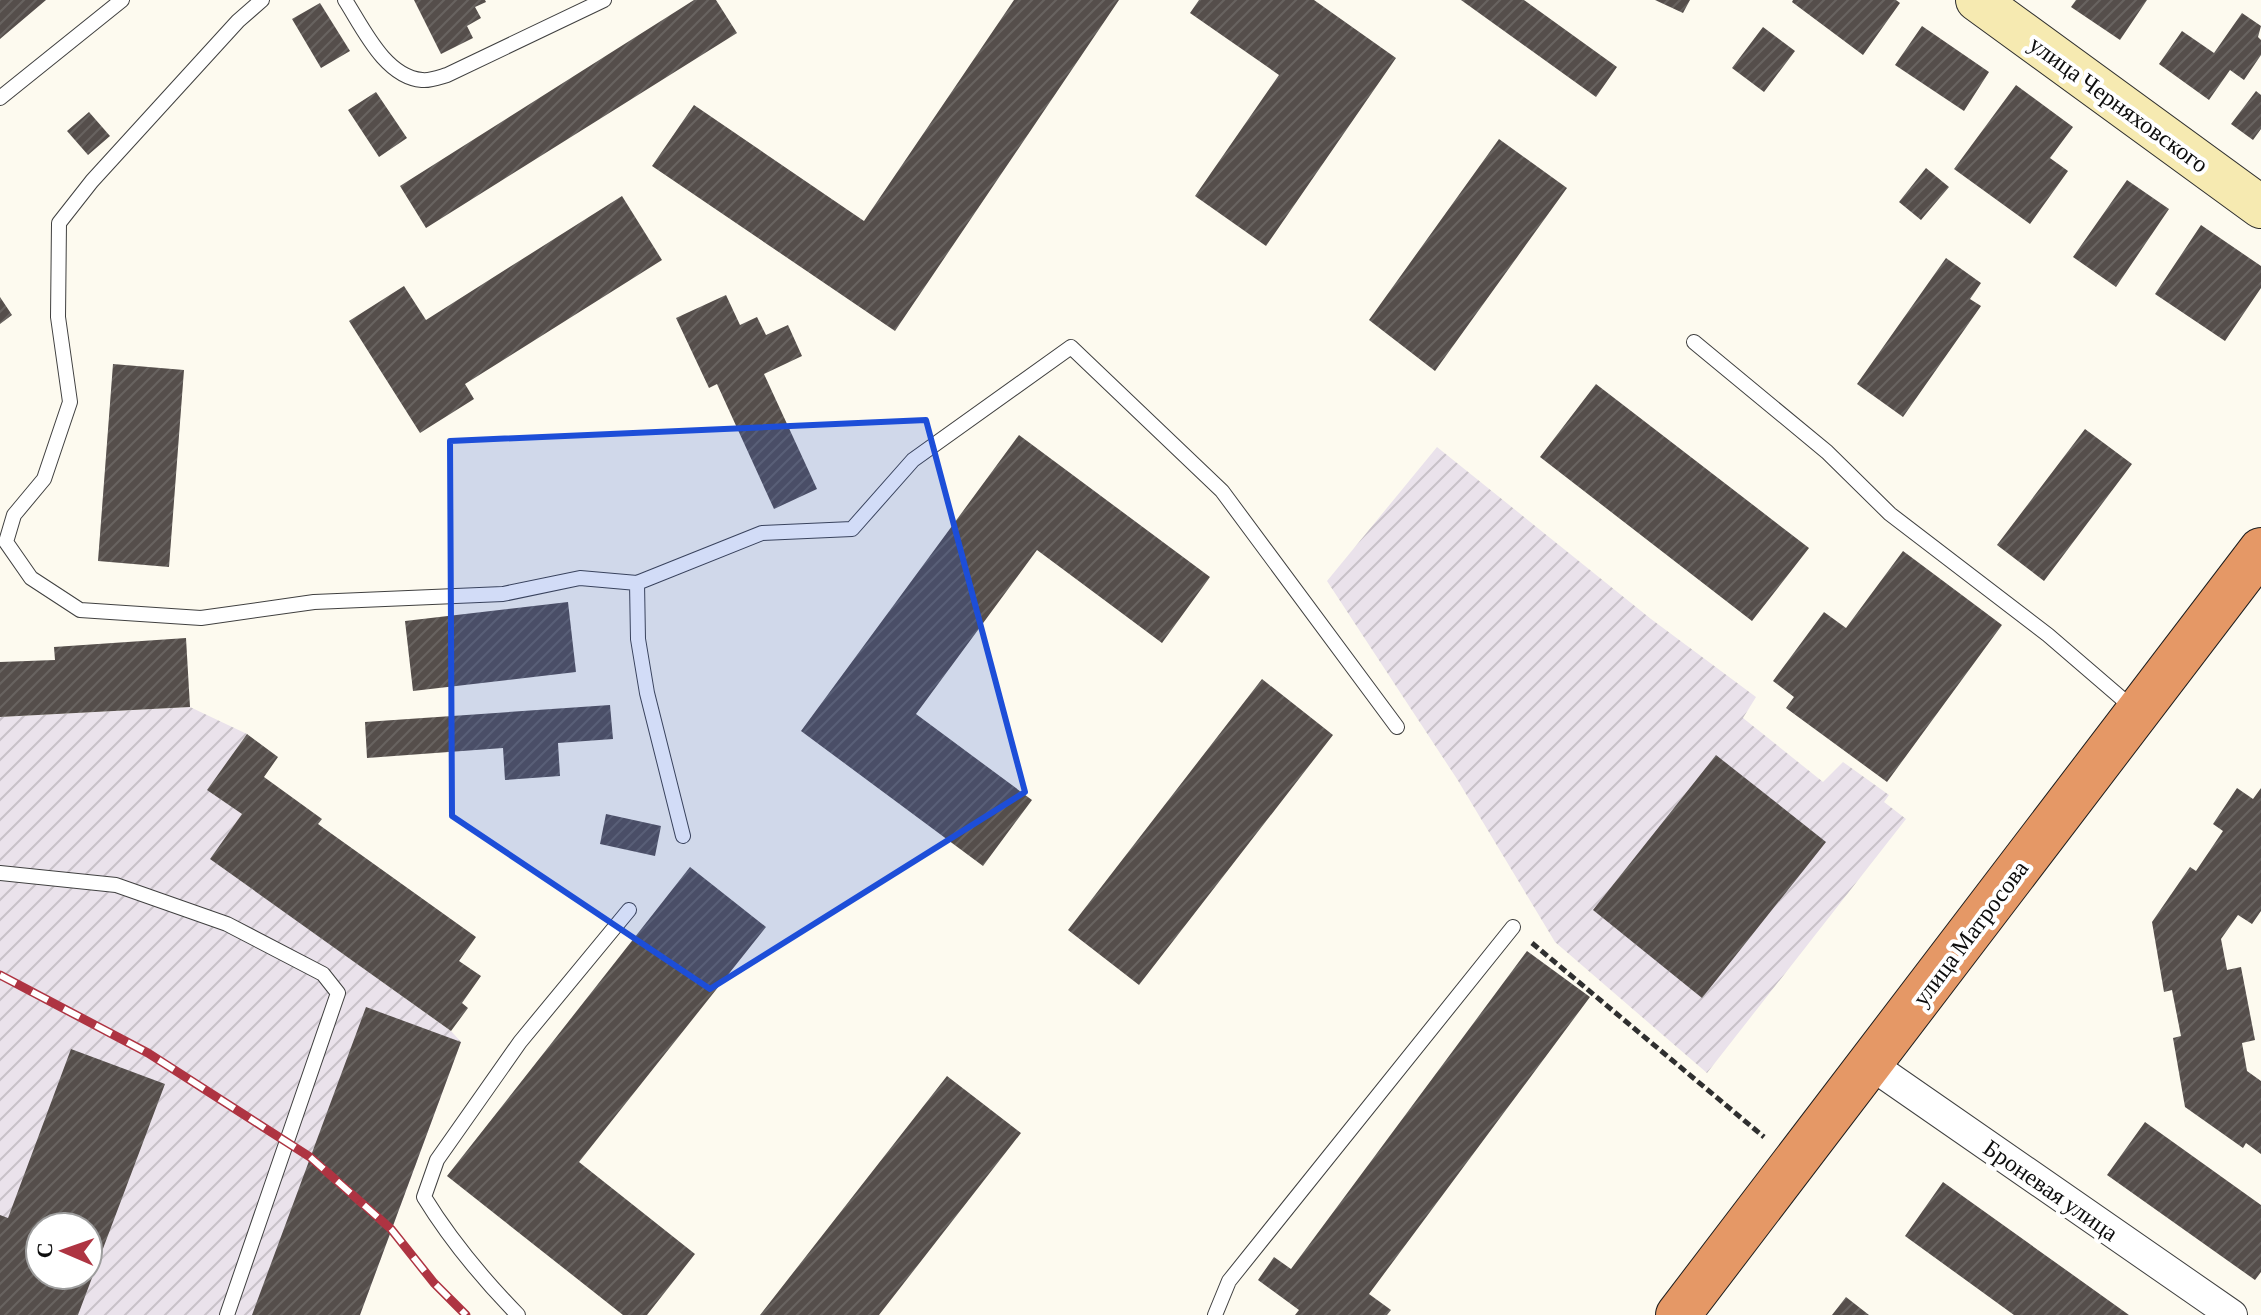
<svg xmlns="http://www.w3.org/2000/svg" width="2261" height="1315" font-family="'Crimson Pro',serif">
	<defs>
		<pattern id="industrial-furrows" width="10" height="10" patternUnits="userSpaceOnUse" patternTransform="scale(2)"><rect width="10" height="10" fill="#eae2eb"/><path d="M-1 1l2-2M0 10L10 0M9 11l2-2" fill="none" stroke="#c8c1c8"/></pattern>
		<pattern id="building-hatch" width="6" height="6" patternUnits="userSpaceOnUse" patternTransform="scale(2)"><rect width="6" height="6" fill="#554e4b"/><path d="M-1 1l2-2M0 6l6-6M5 7l2-2" fill="none" stroke="#686360"/></pattern>
	</defs>
	<rect width="100%" height="100%" fill="#fdfaef"/>
	<path fill="url(#industrial-furrows)" fill-rule="evenodd" d="M1437,447L1651,619L1756,697L1743,718L1823,782L1843,762L1889,795L1884,802L1906,819L1707,1073L1555,942L1457,779L1327,581Z
		M190,707L247,734L208,789L242,814L211,859L451,1031L461,1042L360,1315H0V717ZM40,1227H88V1275H40Z"/>
	<path fill="url(#building-hatch)" fill-rule="evenodd" d="M0,0H46L0,39Z
		M414,0H485L486,2L475,7L481,18L467,26L473,38L441,54Z
		M694,0H716L737,33L426,228L400,186Z
		M1014,0H1119L895,331L652,166L694,105L864,221Z
		M1199,0H1314L1396,58L1266,246L1195,196L1279,75L1190,13Z
		M1461,0H1524L1617,67L1596,97Z
		M1655,0H1690L1683,13Z
		M1793,0H1896L1900,3L1863,55L1792,2Z
		M2076,0H2147L2120,40L2071,7Z
		M320,3L350,51L321,68L292,19Z
		M2242,13L2261,26L2258,37L2261,40V55L2244,80L2230,70L2209,100L2159,64L2182,31L2214,53Z
		M1922,26L1989,72L1964,111L1895,65Z
		M1763,27L1795,51L1764,92L1732,68Z
		M2016,85L2073,127L2050,158L2068,171L2030,224L1954,169Z
		M2256,91L2261,95V129L2253,140L2231,124Z
		M376,92L407,138L379,157L348,110Z
		M89,112L110,136L88,155L67,131Z
		M1499,139L1567,188L1435,371L1369,320Z
		M1926,168L1949,187L1921,220L1899,202Z
		M2127,180L2169,209L2116,287L2073,257Z
		M622,196L662,260L465,384L474,399L420,433L349,321L404,286L426,320Z
		M2201,225L2261,266V288L2225,341L2155,294Z
		M1946,258L1981,283L1970,299L1981,306L1903,417L1857,384Z
		M726,295L740,325L757,317L766,335L788,325L802,356L764,374L817,489L774,509L717,384L709,388L676,318Z
		M0,297L12,315L0,324Z
		M113,364L184,370L169,567L98,561Z
		M1596,384L1809,548L1752,621L1540,457Z
		M2085,429L2132,464L2044,581L1997,545Z
		M1019,435L1210,577L1162,643L1037,550L916,714L1032,800L983,866L801,731Z
		M1903,551L2002,625L1887,782L1786,708L1794,697L1773,681L1824,612L1846,628Z
		M568,602L576,672L413,691L405,621Z
		M186,638L190,707L0,717V662L55,660L54,647Z
		M1262,679L1333,735L1139,985L1068,930Z
		M610,705L613,739L558,743L560,776L505,780L503,748L367,758L365,722Z
		M247,734L278,757L264,777L322,819L318,824L476,937L459,961L481,976L462,1003L468,1008L451,1031L210,859L242,814L207,790Z
		M1716,755L1826,842L1702,998L1593,910Z
		M2237,788L2253,799L2261,788V911L2252,924L2238,915L2221,939L2227,970L2241,967L2255,1040L2242,1043L2247,1071L2261,1081V1154L2246,1143L2243,1148L2185,1107L2173,1038L2181,1036L2172,990L2164,992L2152,922L2190,867L2196,871L2223,831L2213,824Z
		M606,814L661,826L655,856L600,844Z
		M690,867L766,927L579,1162L695,1254L647,1315H623L447,1176Z
		M1527,951L1590,997L1369,1294L1391,1310L1387,1315H1295L1299,1310L1258,1280L1274,1257L1291,1269Z
		M366,1007L461,1042L360,1315H252Z
		M71,1049L165,1084L78,1315H0V1215L8,1218ZM40,1227H88V1275H40Z
		M947,1076L1021,1133L879,1315H760Z
		M2145,1122L2261,1205V1272L2255,1280L2107,1175Z
		M1943,1182L2129,1315H2014L1905,1236Z
		M1846,1297L1869,1315H1832Z"/>
	<g fill="none" stroke-linecap="round" stroke-linejoin="round">
		<defs>
			<path id="lane" d="M262,0L238,21L92,181L59,223L58,317L70,402L44,479L14,515L6,542L31,578L80,610L201,618L314,602L503,594L580,578L637,583L762,533L852,529L913,460L1071,347L1222,491L1397,727
				M345,0C363,28 385,77 422,80C430,81 440,77 447,75L604,0
				M0,98L122,0
				M1694,342L1827,452L1890,514L2048,635L2134,709
				M637,583L638,639L647,693L683,836
				M0,873L116,885L227,924L323,974L338,993L227,1315
				M518,1315C482,1278 451,1241 424,1197L437,1160L520,1042L629,910
				M1215,1315L1229,1281L1513,927"/>
			<path id="street" d="M1870,1064L2232,1315"/>
			<path id="secondary" d="M1977,0L2261,207"/>
			<path id="highway" d="M1678,1315L2261,550"/>
		</defs>
		<use href="#lane" stroke="#404040" stroke-width="16"/>
		<use href="#street" stroke="#404040" stroke-width="32"/>
		<use href="#secondary" stroke="#2f2f2f" stroke-width="44"/>
		<use href="#highway" stroke="#1e1e1e" stroke-width="46"/>
		<path stroke="#2f2f2f" stroke-width="5" stroke-dasharray="8 4" stroke-linecap="butt" d="M1532,943L1764,1137"/>
		<use href="#lane" stroke="#fff" stroke-width="14"/>
		<use href="#street" stroke="#fff" stroke-width="30"/>
		<use href="#secondary" stroke="#f6eab1" stroke-width="42"/>
		<use href="#highway" stroke="#e59866" stroke-width="44"/>
		<defs>
			<path id="rail" d="M0,975L148,1053L310,1157L391,1229L434,1283L466,1315"/>
		</defs>
		<use href="#rail" stroke="#ae3442" stroke-width="9"/>
		<use href="#rail" stroke="#fff" stroke-width="6" stroke-dasharray="18" stroke-linecap="butt"/>
	</g>
	<path fill="#1d4ed8" fill-opacity="0.2" stroke="#1d4ed8" stroke-width="6" stroke-linejoin="round" d="M926,420L1025,792L710,989L452,816L450,441Z"/>
	<g text-anchor="middle" dominant-baseline="central" stroke-width="8" stroke-linejoin="round" paint-order="stroke">
		<g font-size="24" fill="#0d0d0d" stroke="#fff">
			<text transform="translate(2119 104) rotate(36)">улица Черняховского</text>
			<text transform="translate(1970 933) rotate(-53)">улица Матросова</text>
			<text transform="translate(2051 1190) rotate(35)">Броневая улица</text>
		</g>
	</g>
	<g transform="translate(64 1251) rotate(272)"><circle r="38" fill="#ffffff" stroke="#9e9e9e" stroke-width="2"/>
	<path d="M0-6L14 30L0 20L-14 30Z" fill="#ae3442"/>
	<text y="-12" font-size="22" font-weight="bold" text-anchor="middle" fill="#0d0d0d">С</text>
	</g>
</svg>
